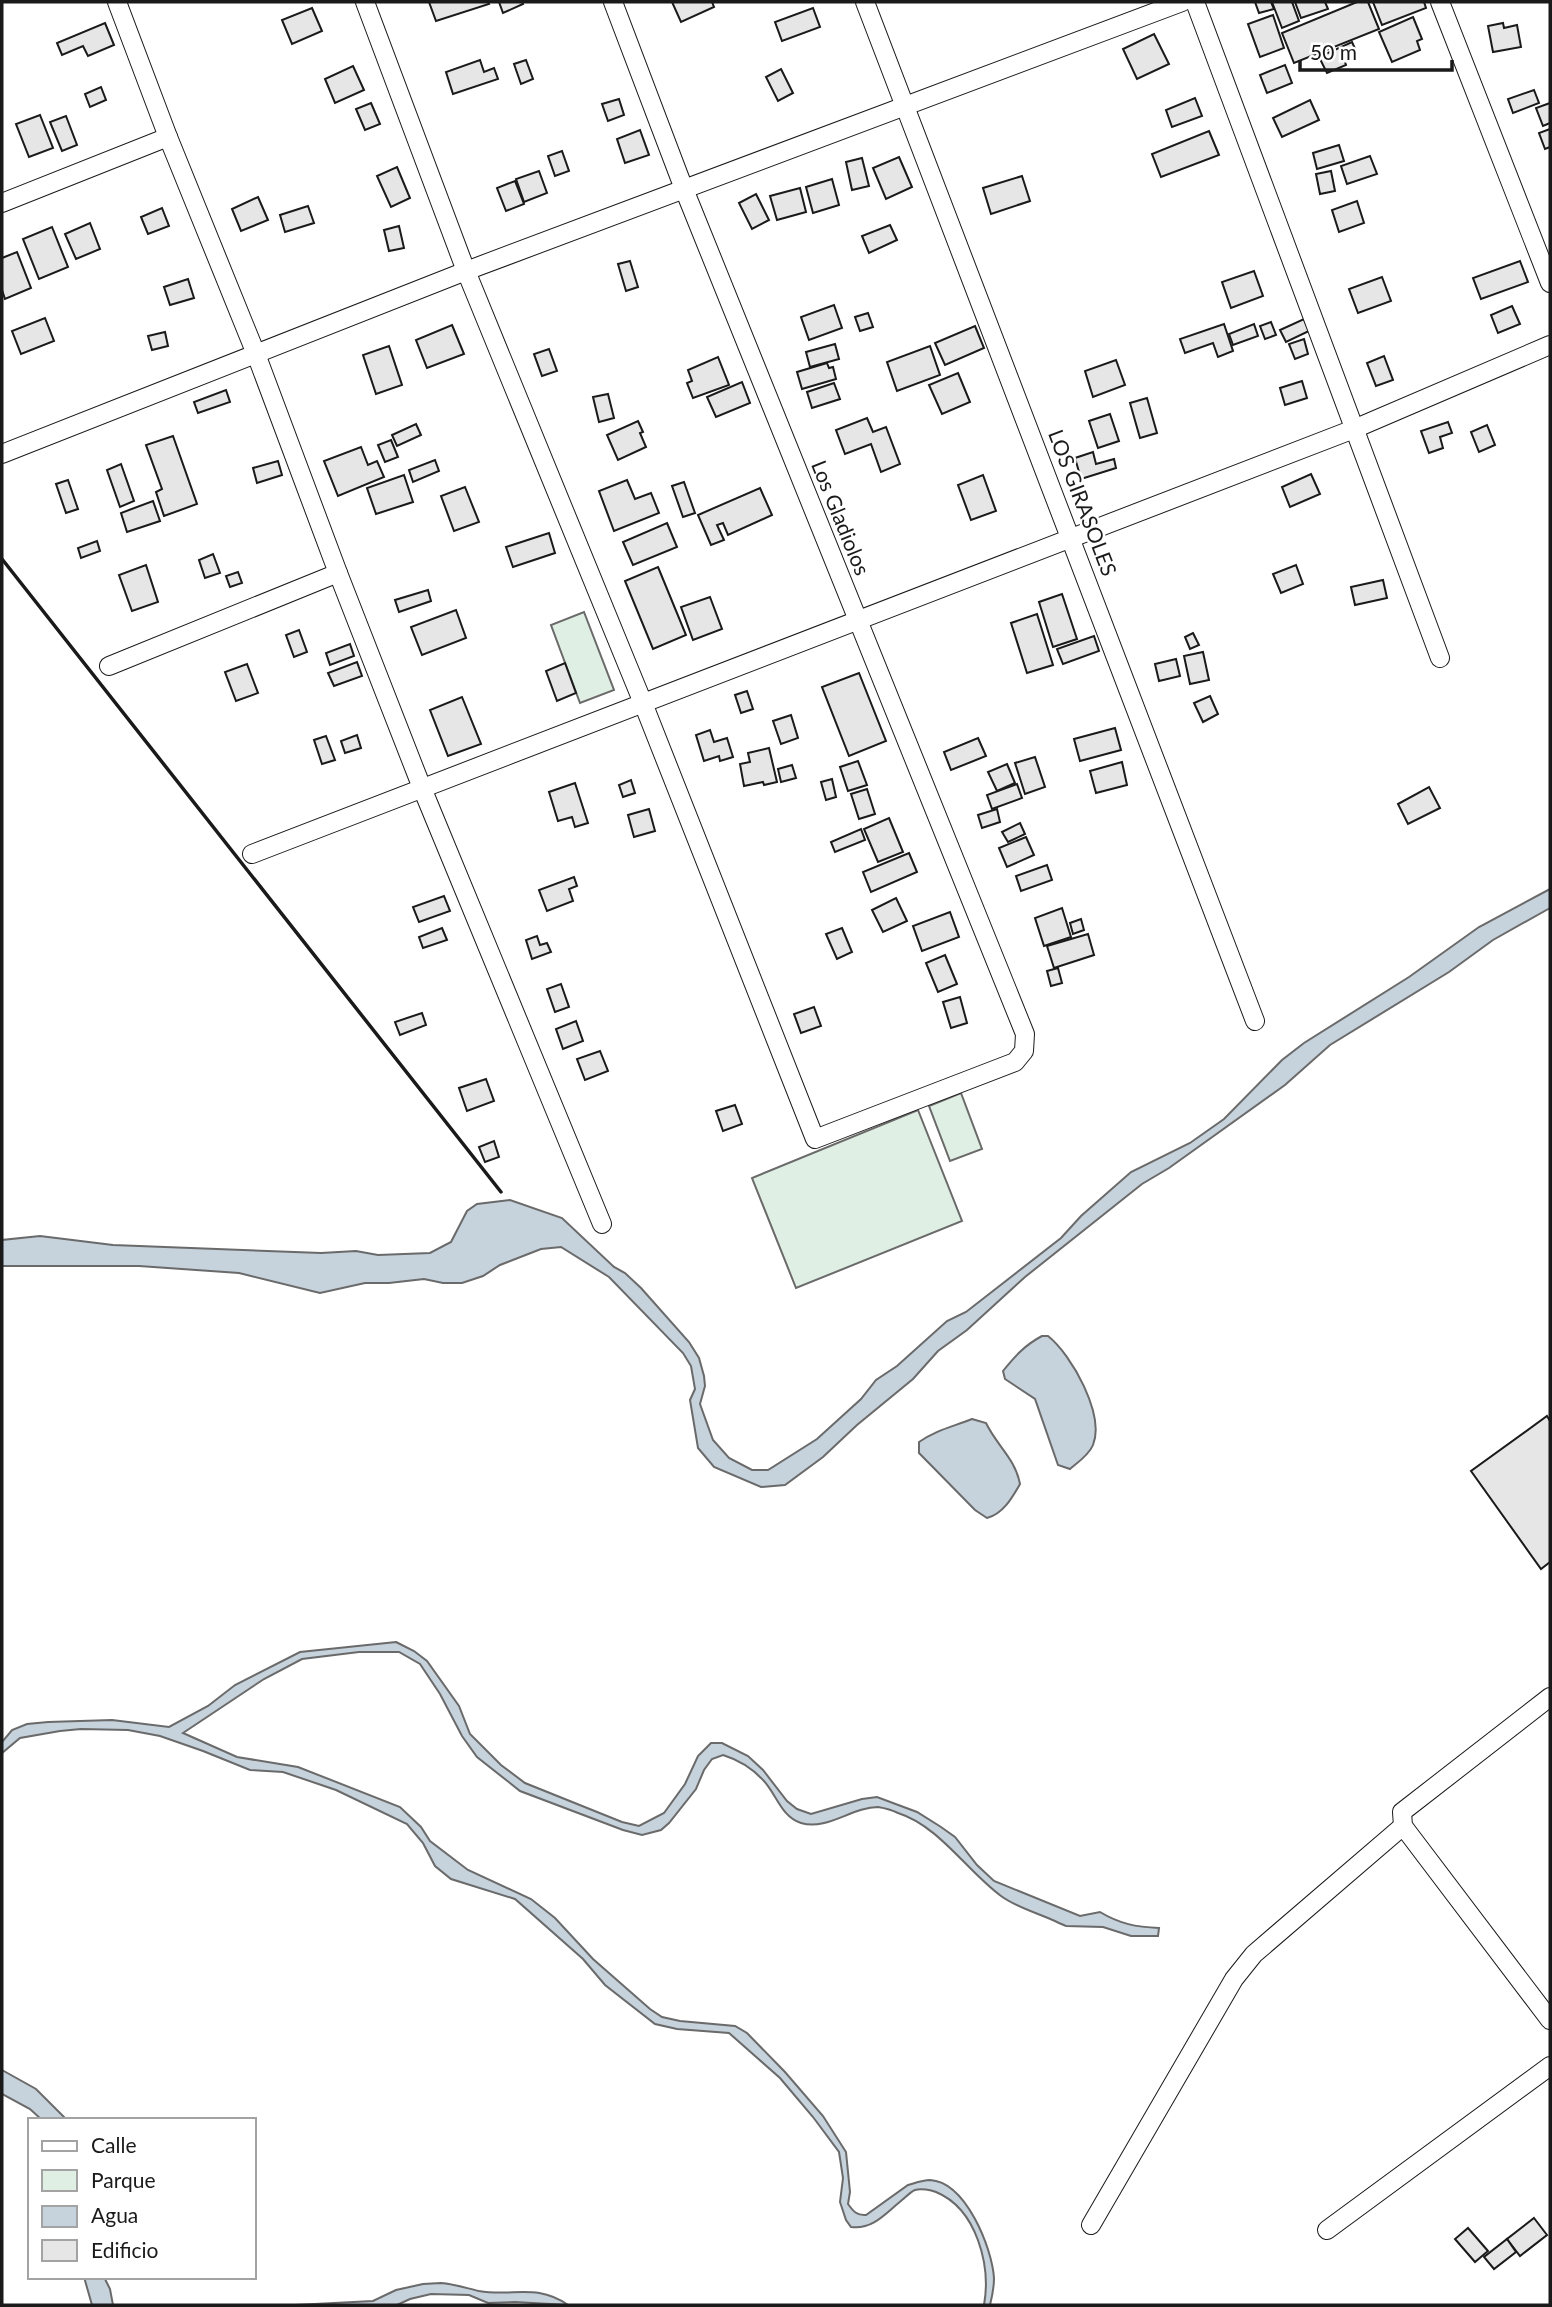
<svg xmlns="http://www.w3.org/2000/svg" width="1552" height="2307" font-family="Lato,sans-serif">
<rect width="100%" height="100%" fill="#fff"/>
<g fill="#e0efe3" stroke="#6a6a6a" stroke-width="2">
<path d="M584,612l30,78 -34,13 -29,-78z"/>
<path d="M961,1093l21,56 -32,12 -21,-55z"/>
<path d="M918,1110l44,111 -166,67 -44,-110z"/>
</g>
<g fill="#c6d2dc" stroke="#6a6a6a" stroke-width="2">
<path d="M1550,889v19l-57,32 -44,32 -119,73 -45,40 -116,83 -27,16 -117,93 -58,53 -29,21 -25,28 -56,46 -34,32 -38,28 -24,2 -47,-20 -16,-19 -8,-48 5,-11 -4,-23 -8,-13 -74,-76 -48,-30 -20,2 -41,16 -17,11 -21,7h-19l-19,-4 -35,4h-24l-45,10 -81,-20 -100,-7h-137v-26l38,-4 73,9 208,8 35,-2 22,4 52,-2 21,-11 16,-31 10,-7 33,-4 52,18 52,49 11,6 16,15 48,54 10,16 5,18 1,10 -5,18 13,36 16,18 23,12h16l49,-31 44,-40 15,-19 21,-14 50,-45 19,-9 95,-74 20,-22 50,-44 59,-29 34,-24 58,-59 22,-17 105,-66 70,-50z"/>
<path d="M1042,1336h6c24,19 57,79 45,109 -4,10 -16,18 -23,24l-12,-4 -23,-66 -30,-20 -2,-8c12,-15 22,-26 39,-35z"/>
<path d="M972,1419l14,4c11,23 29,35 34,61 -8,14 -17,30 -33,34l-12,-8 -56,-57v-11c17,-12 33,-15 53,-23z"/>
<path d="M396,1642l18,9 13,10 32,45 11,28 31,31 24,18 97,39 17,4 25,-13 21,-29 13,-28 13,-13h11l26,13 15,14 24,31 10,8 14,5 51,-15 15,-2 40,15 24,15 14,10 22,28 17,16 86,35 20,-4c20,12 36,15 59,16l-1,8h-27l-28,-9 -37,-1 -7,-3c-18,-9 -42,-15 -58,-27 -34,-25 -62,-70 -103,-83 -6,-3 -14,-5 -20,-6 -26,0 -51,24 -77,16 -20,-6 -25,-30 -38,-43 -11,-12 -24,-20 -40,-25l-11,4 -8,11 -8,19 -27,34 -8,7 -19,5 -19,-5 -103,-39 -43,-34 -15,-21 -22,-42 -20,-30 -21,-12h-40l-57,7 -38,20 -81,54 54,24 61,10 102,40 21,20 9,14 38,29 63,29 24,19 38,41 57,50 12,8 18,4 55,5 12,7 38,39 38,44 23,36 4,40 -2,12c5,7 9,12 18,11l42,-30c7,-2 15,-5 22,-5 36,2 62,68 64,98 0,9 -2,19 -4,27h-6c7,-39 -7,-96 -48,-113 -5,-2 -15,-4 -21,-2 -5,2 -10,8 -13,10 -16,13 -29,30 -51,27l-5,-7 -6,-18 3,-24 -4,-26 -26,-35 -33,-39 -51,-45 -52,-4 -22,-5 -50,-39 -22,-26 -68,-60 -64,-20 -16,-13 -12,-23 -16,-19 -71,-34 -53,-18 -33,-2 -47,-19 -43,-15 -32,-6 -47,-1 -21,2 -40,7 -18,15v-11l10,-12 15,-6 21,-2 64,-2 57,7 39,-21 27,-21 65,-33z"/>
<path d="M2,2070l34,19 31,31h-25l-12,-11 -28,-15z"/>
<path d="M84,2277h20l6,12 3,16h-21z"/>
<path d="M441,2283c13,1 25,5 38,8 34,6 57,-8 89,14l-53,-3 -27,1 -19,-8 -38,-1 -21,5 -13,6h-102l78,-4 23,-11 27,-6z"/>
</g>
<g fill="#e6e6e6" stroke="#1a1a1a" stroke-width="2">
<path d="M429,2h59l1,2 -53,17z"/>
<path d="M499,2h23l1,2 -20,9z"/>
<path d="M672,2h40l2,5 -33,15z"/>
<path d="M1255,2h16l3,7 -15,4z"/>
<path d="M1272,2h20l7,19 -17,7z"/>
<path d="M1295,2h30l3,7 -27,9z"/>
<path d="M1357,2h11l11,27 -85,34 -12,-30z"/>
<path d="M1373,2h51l2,6 -44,17z"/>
<path d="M312,8l10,23 -30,13 -10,-24z"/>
<path d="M813,8l7,19 -38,14 -7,-19z"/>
<path d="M1273,15l11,33 -24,9 -12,-33z"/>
<path d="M1413,17l9,22 -5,2 3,9 -28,12 -13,-30z"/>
<path d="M105,23l9,22 -26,11 -5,-10 -21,9 -5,-12z"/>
<path d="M1503,23l1,5 13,-3 4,22 -28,5 -5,-26z"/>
<path d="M1154,34l15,30 -32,15 -14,-30z"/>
<path d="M1352,42l4,9 -13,5 3,9 -19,8 -8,-16z"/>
<path d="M480,60l4,12 10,-4 4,11 -45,15 -7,-22z"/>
<path d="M526,60l7,19 -12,5 -7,-20z"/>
<path d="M1285,65l7,18 -25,10 -7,-18z"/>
<path d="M353,66l11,24 -29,13 -10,-24z"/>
<path d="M781,69l12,24 -15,8 -12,-24z"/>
<path d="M101,87l5,13 -16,7 -5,-13z"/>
<path d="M1534,90l5,13 -26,10 -5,-14z"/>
<path d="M1195,98l7,18 -30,11 -6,-17z"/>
<path d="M619,99l5,16 -16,6 -6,-17z"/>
<path d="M1310,100l9,20 -37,17 -9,-19z"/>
<path d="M371,103l9,21 -15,6 -9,-21z"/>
<path d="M1550,103v20l-7,3 -7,-18z"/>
<path d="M40,115l13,33 -24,9 -13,-33z"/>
<path d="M66,116l11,29 -15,6 -12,-29z"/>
<path d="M1550,129v18l-5,2 -6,-16z"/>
<path d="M640,130l9,25 -24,8 -8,-24z"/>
<path d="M1209,131l10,24 -58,22 -9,-23z"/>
<path d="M1339,145l5,16 -27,8 -4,-16z"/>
<path d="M562,151l7,20 -14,5 -7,-20z"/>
<path d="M1370,156l7,18 -30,10 -6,-18z"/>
<path d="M899,157l13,30 -26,12 -13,-31z"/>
<path d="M862,158l7,28 -17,4 -6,-28z"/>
<path d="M397,167l13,31 -19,9 -14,-31z"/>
<path d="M539,171l8,22 -23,9 -8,-23z"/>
<path d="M1331,171l4,20 -15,3 -4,-20z"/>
<path d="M1022,176l8,25 -39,13 -8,-26z"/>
<path d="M832,179l7,26 -26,8 -7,-26z"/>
<path d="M515,181l9,23 -18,7 -9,-23z"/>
<path d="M800,188l6,24 -29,8 -7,-24z"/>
<path d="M756,194l13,26 -17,9 -13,-26z"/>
<path d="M258,197l10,23 -27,11 -9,-22z"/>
<path d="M1357,201l7,22 -25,9 -7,-22z"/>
<path d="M308,206l6,17 -29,9 -5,-17z"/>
<path d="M162,208l7,18 -21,8 -7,-17z"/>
<path d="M90,223l10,26 -24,10 -11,-25z"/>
<path d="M890,225l7,15 -28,13 -7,-17z"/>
<path d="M399,226l5,22 -15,3 -5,-21z"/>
<path d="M52,227l16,40 -29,12 -16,-40z"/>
<path d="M17,252l14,36 -26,11 -3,-9v-32z"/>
<path d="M630,261l8,26 -12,4 -8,-27z"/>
<path d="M1520,261l8,21 -47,17 -8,-21z"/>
<path d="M1254,271l9,25 -32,12 -9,-26z"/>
<path d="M1382,277l9,24 -33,12 -9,-24z"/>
<path d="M188,279l6,19 -24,7 -6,-18z"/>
<path d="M834,305l8,23 -33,12 -8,-23z"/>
<path d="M1512,306l8,18 -22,9 -7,-18z"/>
<path d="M868,313l5,14 -13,4 -5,-14z"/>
<path d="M45,318l9,23 -33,13 -9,-23z"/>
<path d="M1304,319l5,12 -23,11 -6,-12z"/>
<path d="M1271,322l5,13 -11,4 -5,-13z"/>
<path d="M1224,324l9,27 -15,6 -5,-14 -28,10 -5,-14z"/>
<path d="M1254,324l4,12 -25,9 -4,-11z"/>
<path d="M452,325l12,29 -37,14 -11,-28z"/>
<path d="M975,326l9,22 -39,17 -10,-22z"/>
<path d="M165,332l3,14 -16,4 -4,-14z"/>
<path d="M1304,339l4,15 -13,5 -6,-15z"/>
<path d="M835,344l4,15 -29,8 -4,-15z"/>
<path d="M389,346l13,39 -26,9 -13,-39z"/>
<path d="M930,346l10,29 -43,16 -10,-29z"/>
<path d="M549,349l8,22 -15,5 -8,-22z"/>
<path d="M1384,356l9,24 -17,6 -9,-23z"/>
<path d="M718,357l11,28 -36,13 -6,-15 5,-2 -4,-11z"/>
<path d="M1116,360l9,25 -32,12 -8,-26z"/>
<path d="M827,363l2,5 4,-1 3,12 -34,10 -5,-17z"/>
<path d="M958,373l12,29 -28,12 -13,-29z"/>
<path d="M1302,381l5,17 -22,7 -5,-17z"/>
<path d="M742,382l8,21 -34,14 -9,-20z"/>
<path d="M834,383l6,16 -28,9 -5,-16z"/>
<path d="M226,390l4,12 -32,11 -4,-11z"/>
<path d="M608,394l6,24 -15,4 -6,-25z"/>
<path d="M1147,398l10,35 -17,5 -10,-35z"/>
<path d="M1110,414l9,27 -21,7 -9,-27z"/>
<path d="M867,418l6,14 13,-5 14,37 -19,8 -10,-28 -26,10 -9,-24z"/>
<path d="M638,421l5,11 -3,1 6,14 -28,13 -11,-25z"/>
<path d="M1448,422l4,11 -12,4 3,11 -14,5 -8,-22z"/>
<path d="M416,424l5,11 -24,11 -5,-11z"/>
<path d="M1487,425l8,20 -16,7 -8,-20z"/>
<path d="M173,436l24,68 -33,12 -8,-24 6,-3 -16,-44z"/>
<path d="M391,440l7,17 -13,5 -7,-17z"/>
<path d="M361,447l7,18 9,-4 7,16 -46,19 -14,-35z"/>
<path d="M1093,452l3,12 18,-5 2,9 -35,11 -6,-21z"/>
<path d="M435,460l4,11 -26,11 -4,-12z"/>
<path d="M278,461l4,14 -25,8 -4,-15z"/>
<path d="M121,464l13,37 -14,6 -13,-37z"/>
<path d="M1311,474l9,20 -30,13 -8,-20z"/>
<path d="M404,475l9,27 -37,12 -9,-26z"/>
<path d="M983,475l13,36 -25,9 -13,-35z"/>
<path d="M68,480l10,29 -12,4 -10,-29z"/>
<path d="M627,480l8,19 16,-6 8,20 -45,18 -15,-40z"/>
<path d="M684,482l11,31 -12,4 -11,-31z"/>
<path d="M465,487l14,35 -25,9 -13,-35z"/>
<path d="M760,488l12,27 -44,20 -5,-12 -6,2 7,15 -13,5 -13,-30z"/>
<path d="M153,501l7,20 -33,11 -6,-19z"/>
<path d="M667,523l10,24 -44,18 -10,-23z"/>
<path d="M549,533l6,20 -42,14 -7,-20z"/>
<path d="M97,541l3,10 -19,7 -3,-10z"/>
<path d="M213,554l7,19 -15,5 -6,-18z"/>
<path d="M146,565l12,37 -26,9 -13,-36z"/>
<path d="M1296,565l7,19 -22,9 -8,-19z"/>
<path d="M658,567l28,68 -33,14 -28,-68z"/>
<path d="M238,572l4,11 -12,4 -4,-11z"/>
<path d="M1383,580l4,18 -32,7 -4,-18z"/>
<path d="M428,590l3,11 -32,11 -4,-12z"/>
<path d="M1062,594l15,45 -24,8 -14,-45z"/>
<path d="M710,597l12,32 -29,11 -12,-33z"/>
<path d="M456,610l10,28 -44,17 -11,-28z"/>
<path d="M1037,614l16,51 -26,8 -16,-50z"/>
<path d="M299,630l8,22 -13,5 -8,-22z"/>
<path d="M1193,633l6,12 -9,4 -5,-12z"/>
<path d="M1094,636l5,15 -36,13 -6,-15z"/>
<path d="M350,644l4,12 -24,9 -4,-12z"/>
<path d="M1203,652l6,28 -19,4 -6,-28z"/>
<path d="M1176,659l4,17 -21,5 -4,-17z"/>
<path d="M357,662l5,14 -28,10 -6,-13z"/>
<path d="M565,663l11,30 -19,8 -11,-30z"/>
<path d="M247,664l11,29 -22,8 -11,-29z"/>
<path d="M859,673l27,68 -37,15 -27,-69z"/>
<path d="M747,691l6,18 -12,4 -6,-18z"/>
<path d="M1210,696l8,18 -15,8 -9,-19z"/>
<path d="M462,697l19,47 -33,12 -18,-46z"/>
<path d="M791,715l7,23 -17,6 -8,-23z"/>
<path d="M1115,728l6,22 -41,11 -6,-22z"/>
<path d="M710,730l4,12 13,-4 6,19 -13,4 -1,-5 -15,5 -8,-26z"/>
<path d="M357,735l4,13 -16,5 -4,-12z"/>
<path d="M326,736l9,24 -13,4 -8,-24z"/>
<path d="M978,738l8,18 -35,14 -7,-18z"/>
<path d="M769,748l8,34 -13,3 -1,-3 -19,4 -4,-22 10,-2 -2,-9z"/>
<path d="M1035,757l10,30 -20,7 -10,-31z"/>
<path d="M858,761l9,24 -19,6 -8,-24z"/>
<path d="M1122,762l5,23 -31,8 -6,-22z"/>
<path d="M1007,764l8,19 -18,8 -9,-19z"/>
<path d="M792,765l4,13 -15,4 -3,-13z"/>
<path d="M832,779l4,18 -10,3 -5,-18z"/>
<path d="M631,780l4,13 -12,4 -4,-12z"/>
<path d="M575,783l13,40 -13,4 -3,-10 -14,4 -9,-29z"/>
<path d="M1017,784l5,14 -30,11 -5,-14z"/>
<path d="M1429,787l11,21 -32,16 -10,-20z"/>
<path d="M867,789l8,25 -16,5 -8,-25z"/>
<path d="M649,809l6,22 -21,6 -6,-22z"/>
<path d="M997,809l3,13 -18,6 -4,-13z"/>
<path d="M889,818l14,34 -25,10 -14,-33z"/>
<path d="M1020,823l5,11 -17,8 -6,-10z"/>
<path d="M861,829l4,11 -30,12 -4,-10z"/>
<path d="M1026,837l8,18 -27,12 -8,-19z"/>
<path d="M909,853l8,19 -46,20 -8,-20z"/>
<path d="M1047,865l5,15 -31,11 -5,-15z"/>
<path d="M574,877l3,9 -8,3 4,12 -26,10 -8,-21z"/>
<path d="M444,896l6,15 -31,11 -6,-15z"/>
<path d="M896,898l11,23 -24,11 -11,-22z"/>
<path d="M1062,908l9,29 -27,9 -9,-28z"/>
<path d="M950,912l9,25 -37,14 -9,-25z"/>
<path d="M1081,919l3,11 -11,4 -3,-11z"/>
<path d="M442,928l5,12 -24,8 -4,-11z"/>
<path d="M842,928l10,24 -15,7 -11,-25z"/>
<path d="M1088,934l6,21 -40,13 -7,-22z"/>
<path d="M537,936l3,9 7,-2 4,9 -19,7 -6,-19z"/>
<path d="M945,955l12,29 -19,8 -12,-29z"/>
<path d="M1058,968l4,15 -11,3 -4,-15z"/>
<path d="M561,984l8,23 -14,5 -8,-23z"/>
<path d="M960,997l7,26 -16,5 -8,-26z"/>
<path d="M814,1007l7,19 -20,7 -7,-19z"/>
<path d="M422,1013l4,12 -26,10 -5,-13z"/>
<path d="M576,1021l7,20 -20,8 -7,-20z"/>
<path d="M600,1051l8,20 -23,9 -8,-21z"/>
<path d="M486,1079l8,22 -27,10 -8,-23z"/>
<path d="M735,1105l7,19 -19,7 -7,-20z"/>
<path d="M494,1141l5,16 -14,5 -6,-15z"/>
<path d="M1547,1416l3,5v141l-9,7 -70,-98z"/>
<path d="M1534,2218l13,17 -27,21 -13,-17z"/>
<path d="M1468,2228l20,23 -13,11 -20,-23z"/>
<path d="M1507,2239l9,13 -22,17 -10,-12z"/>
</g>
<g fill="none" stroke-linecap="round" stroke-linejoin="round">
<g stroke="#1a1a1a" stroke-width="20">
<g id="minor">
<path d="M117,2l51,135 88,217 82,219 84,215 180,436"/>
<path d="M365,2l101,269 177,432 172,436 200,-77 9,-11 1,-17 -341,-845 -71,-187"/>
<path d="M865,2l390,1019"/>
<path d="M1195,2l245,656"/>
<path d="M1440,2l110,281"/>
<path d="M2,203l166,-66"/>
<path d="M2,454l464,-183 716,-269"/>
<path d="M109,666l229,-93"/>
<path d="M252,854l1102,-425 196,-84"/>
<path d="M1550,1697l-148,115 1,14 147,194"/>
<path d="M1091,2225l143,-246 20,-25 149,-128"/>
<path d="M1327,2230l223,-164"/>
</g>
</g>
<use href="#minor" stroke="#fff" stroke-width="18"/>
<path stroke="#1a1a1a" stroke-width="3.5" d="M2,559l499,633"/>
</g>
<g text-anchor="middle" stroke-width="5" stroke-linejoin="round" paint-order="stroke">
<g font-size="21" fill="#1a1a1a" stroke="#fff">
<text transform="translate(1082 503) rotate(69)" y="7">LOS GIRASOLES</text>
<text transform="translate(840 518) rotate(68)" y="7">Los Gladiolos</text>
</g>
</g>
<rect width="1552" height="2307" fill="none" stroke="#1a1a1a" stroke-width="7"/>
<rect x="28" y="2118" width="228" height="161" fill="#ffffff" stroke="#a3a3a3" stroke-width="2"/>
<rect x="42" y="2141" width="35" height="10" fill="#ffffff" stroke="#a3a3a3" stroke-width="2"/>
<text x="91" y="2153" font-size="21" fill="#1a1a1a">Calle</text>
<rect x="42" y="2170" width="35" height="21" fill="#e0efe3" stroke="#a3a3a3" stroke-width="2"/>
<text x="91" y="2188" font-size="21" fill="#1a1a1a">Parque</text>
<rect x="42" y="2206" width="35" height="21" fill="#c6d2dc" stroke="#a3a3a3" stroke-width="2"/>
<text x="91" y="2223" font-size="21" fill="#1a1a1a">Agua</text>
<rect x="42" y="2240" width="35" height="21" fill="#e6e6e6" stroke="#a3a3a3" stroke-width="2"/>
<text x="91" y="2258" font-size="21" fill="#1a1a1a">Edificio</text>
<path d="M1300 60v10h152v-10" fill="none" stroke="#1a1a1a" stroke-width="3.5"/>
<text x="1310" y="60" font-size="21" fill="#1a1a1a" stroke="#ffffff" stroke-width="5" paint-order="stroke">50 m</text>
</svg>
